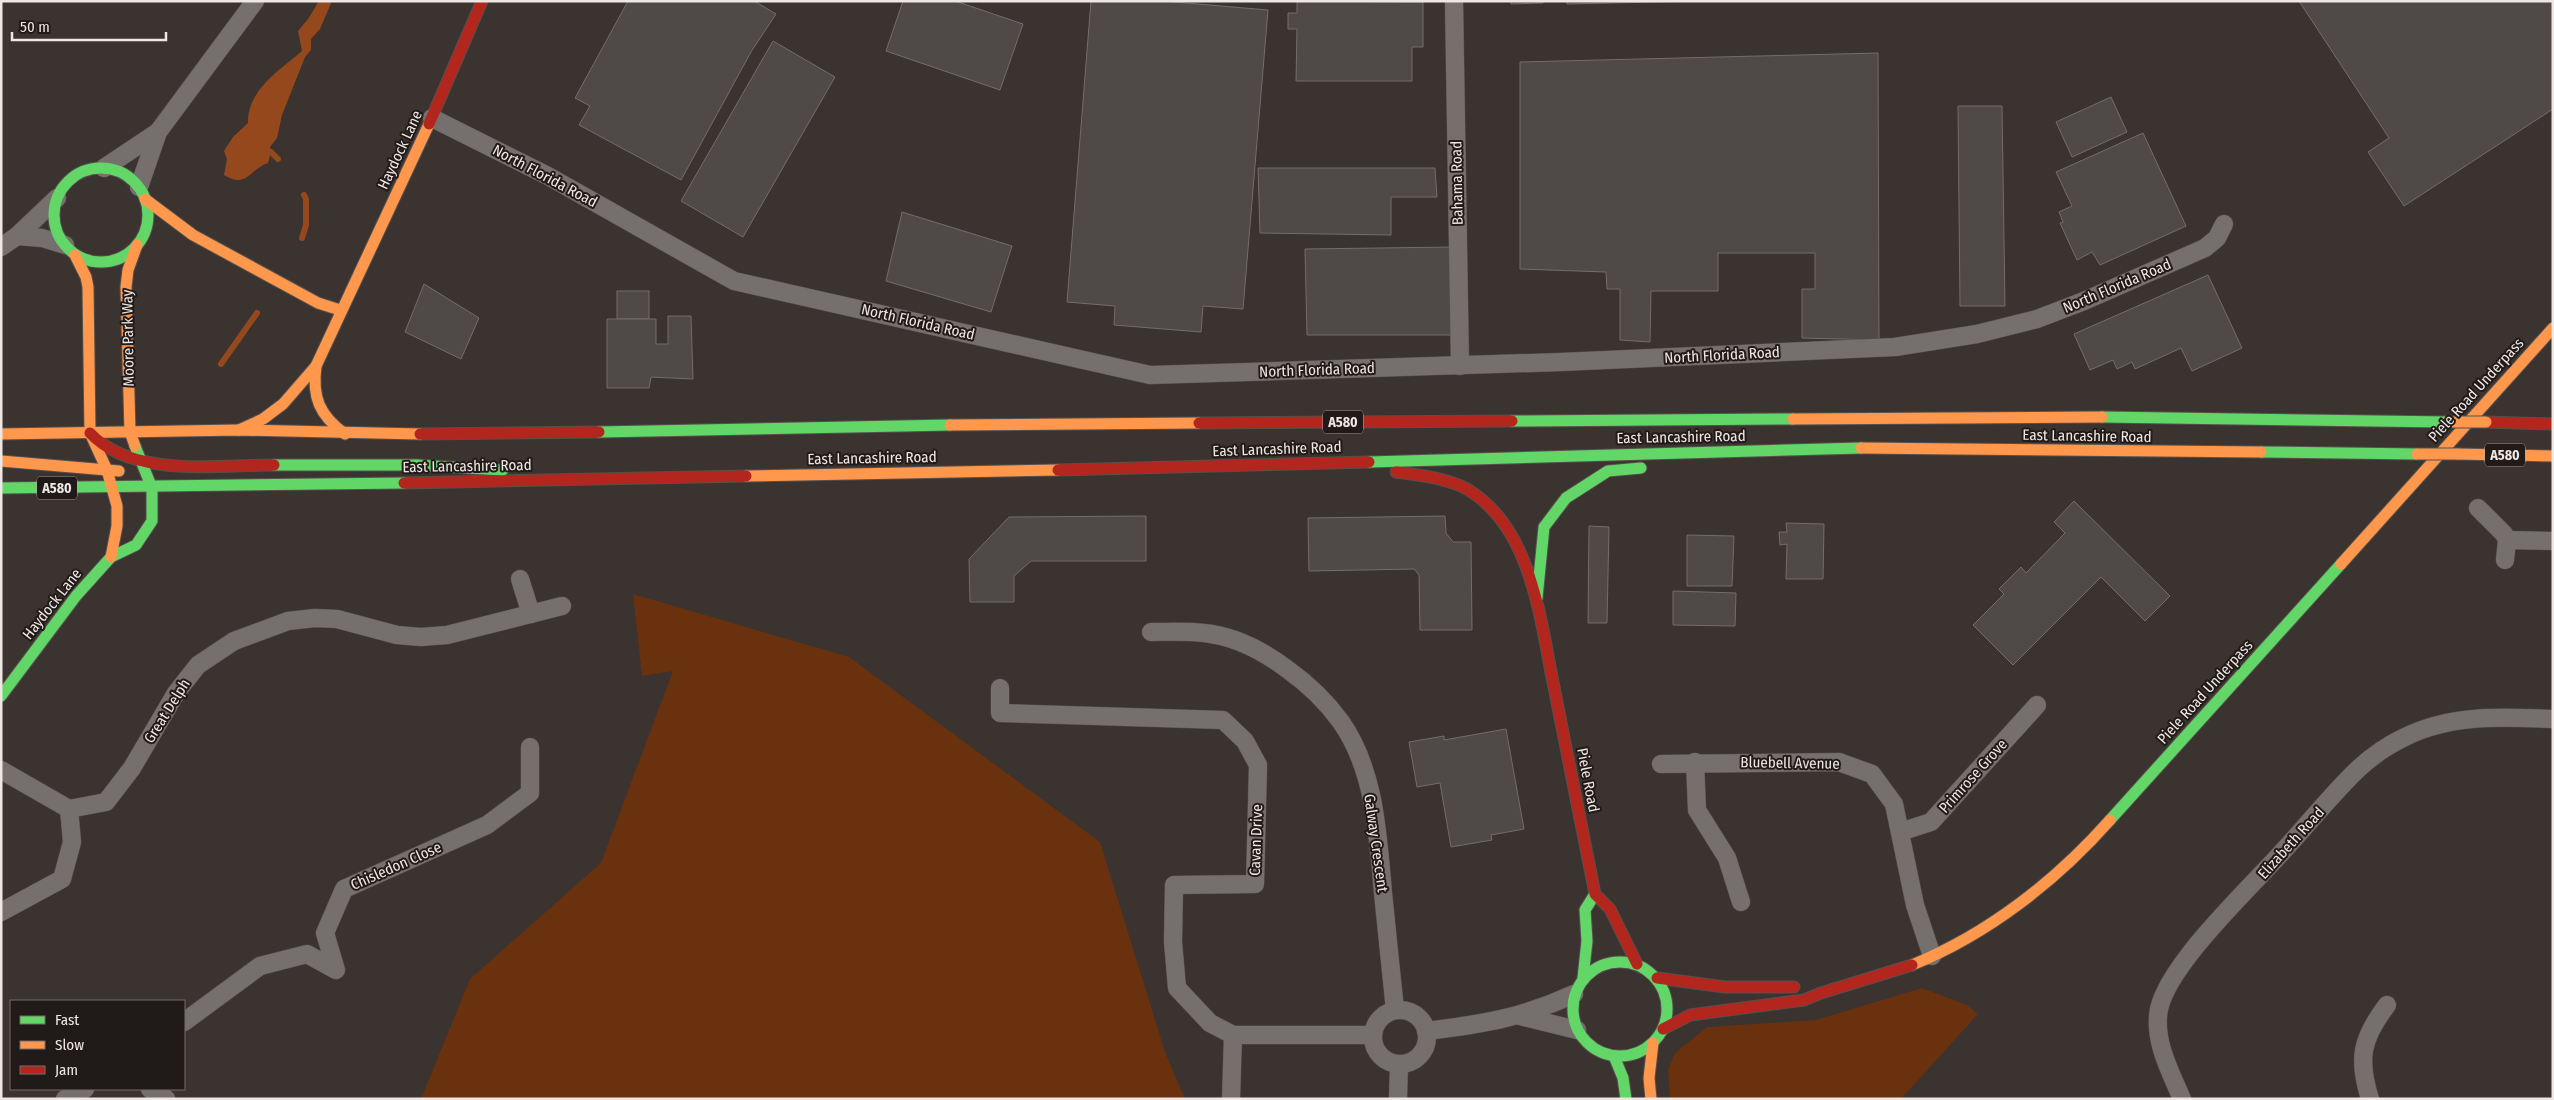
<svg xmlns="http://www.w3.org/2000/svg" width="2554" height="1100" font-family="'Fira Sans Condensed',sans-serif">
<rect width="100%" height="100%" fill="#3a3330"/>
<g fill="#6a310e">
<path d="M633,594l216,63 251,185 65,210 20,47h-764l49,-120 131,-116 72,-192 -31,5z"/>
<path d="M1922,988l45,17 11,9 -77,85h-231l-2,-29 7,-17 32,-26 109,-7z"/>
</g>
<path fill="#95481c" d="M319,1h13l-12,28 -9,10v11l-6,7 -23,58 -5,23 -7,9 1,5 -3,11c-20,7 -20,26 -44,12l3,-16 -3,-8 9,-14 15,-14c-1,-33 32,-53 54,-72l-4,-20 10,-12z"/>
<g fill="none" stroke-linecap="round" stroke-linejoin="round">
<g stroke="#95481c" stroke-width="6">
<path d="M271,152l7,7"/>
<path d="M302,238l4,-13v-26l-2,-4"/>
<path d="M221,364l36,-51"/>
</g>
</g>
<g fill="#4f4a47" stroke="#736d6b">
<path d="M628,1h126l22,13 -25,38 -70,128 -102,-55 11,-19 -15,-8z"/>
<path d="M903,1h52l68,23 -23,66 -114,-39z"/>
<path d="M1091,1h72l105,9 -25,299 -40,-3 -2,26 -87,-7 1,-19 -48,-4z"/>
<path d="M1297,1l126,1v45h-11v34h-116l1,-52h-9v-16h9z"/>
<path d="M1511,1h32v2l-32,1z"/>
<path d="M1567,1h134l-134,3z"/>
<path d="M2299,1h254v108l-149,97 -36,-54 21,-14z"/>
<path d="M773,41l62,36 -92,160 -62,-36z"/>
<path d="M1878,53l1,287 -77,-2v-49h13v-36h-97v38h-67l-1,51 -30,-2v-51h-13l-1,-17 -86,-3v-207z"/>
<path d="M2111,97l16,35 -55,25 -16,-35z"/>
<path d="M1958,106h44l3,200h-45z"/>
<path d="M2143,133l43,93 -86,39 -8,-13 -15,8 -17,-37 3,-1 -4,-10 13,-6 -16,-34z"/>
<path d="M1258,168h177l2,29h-46v38l-131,-2z"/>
<path d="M902,212l110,34 -21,66 -105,-31z"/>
<path d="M1453,247v88h-146l-2,-86z"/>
<path d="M2208,275l34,73 -50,23 -11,-23 -46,21 -3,-7 -15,7 -4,-9 -23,10 -16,-36z"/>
<path d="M424,284l55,34 -18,41 -56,-27z"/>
<rect x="617" y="291" width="32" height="28"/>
<path d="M668,316h23l2,63 -42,-2 -2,11h-42v-69h49v25h12z"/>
<path d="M2074,501l96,95 -25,25 -44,-44 -88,88 -40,-40 31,-31 -5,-5 22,-22 5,6 39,-40 -11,-11z"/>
<path d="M1146,516v45h-115l-17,15v26h-44l-1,-43 40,-42z"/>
<path d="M1445,516l1,17 7,9h18l1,88h-52l-1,-55 -5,-6 -105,2 -1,-53z"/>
<path d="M1786,523l38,1 -1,55h-37l1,-35 -7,1 -1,-13h8z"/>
<path d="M1589,526l20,1 -2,96h-19z"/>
<path d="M1687,535l47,1 -2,50h-45z"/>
<path d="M1673,591l63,2 -1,33 -62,-1z"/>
<path d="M1506,729l18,100 -33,6 1,5 -41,7 -11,-64 -23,4 -8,-45 35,-6v4z"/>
</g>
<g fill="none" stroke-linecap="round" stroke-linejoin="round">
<g stroke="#56504e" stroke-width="19">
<g id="street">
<path d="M1454,1l6,365"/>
<path d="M432,118l116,58 186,105 416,94 411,-13 334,-15 82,-13 60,-15 47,-18 121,-53 12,-10 7,-14"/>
<path d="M104,168l54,-36"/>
<path d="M139,187l19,-55 97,-131"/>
<path d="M17,236l25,2 23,7"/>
<path d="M1,247l16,-11 40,-38"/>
<path d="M2478,508l26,26 3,6 -2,20"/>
<path d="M2507,540l46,1"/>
<path d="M520,579l11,35"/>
<path d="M1151,632c18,0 36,-1 53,1 31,3 59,18 83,36 21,15 39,32 54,53 34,48 37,114 42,171 4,39 8,78 12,117"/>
<path d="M1000,688v25l223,7 22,21 13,24 -3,119 -81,1 -1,57 4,46 33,35 23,12h140"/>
<path d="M1695,762l2,48 30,48 14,44"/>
<path d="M1661,764l178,-2 33,12 22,30 21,101 17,51"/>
<path d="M1,770l68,39 37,-7 26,-34 44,-75 22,-28 36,-24 54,-20 27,-3 22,1 60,16 24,2 26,-2 115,-29"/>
<path d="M1900,832l31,-10 106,-117"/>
<path d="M1,912l61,-33 10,-37 -3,-33"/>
<circle cx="1400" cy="1037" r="27"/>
<path d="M1520,1016l57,14"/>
<path d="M184,1022l76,-56 47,-12 29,16 -11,-37 19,-44 143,-64 43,-32v-46"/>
<path d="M1426,1031c57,-7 96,-13 148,-37"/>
<path d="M150,1089l16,10"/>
<path d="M65,1099l20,-10"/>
<path d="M1231,1099l2,-64"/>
<path d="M1398,1099l1,-35"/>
<path d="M2182,1099c-12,-28 -29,-59 -23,-90 10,-46 92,-122 125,-159 25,-27 48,-56 74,-81 13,-12 30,-24 47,-32 46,-23 97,-20 148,-18"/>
<path d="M2370,1099c-13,-41 -8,-61 17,-94"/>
</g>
</g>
<g stroke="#56504e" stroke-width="13">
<g id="fast">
<circle cx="101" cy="215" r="47"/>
<path d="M2102,417l345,5"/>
<path d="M1512,421l281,-2"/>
<path d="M599,432l351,-7"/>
<path d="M2261,452l156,2"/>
<path d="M1369,462l492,-14"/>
<path d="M274,465h142l87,5"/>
<path d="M1,488l403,-5"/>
<path d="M1537,598l7,-71 22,-29 42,-27 33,-3"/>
<path d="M1,696l75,-100 35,-39 25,-12 16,-24v-33l-17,-42"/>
<path d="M2110,820l231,-256"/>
<circle cx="1620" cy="1009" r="47"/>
<path d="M1583,978l4,-37 -2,-31 10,-16"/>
<path d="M1614,1056l9,22 3,21"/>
</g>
</g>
<g stroke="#56504e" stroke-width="13">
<g id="slow">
<path d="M145,199l48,36 125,68 22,7"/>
<path d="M75,255l11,22 2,10 2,146 17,37 10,36v20l-6,31"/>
<path d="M316,366c-4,31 3,49 29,68"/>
<path d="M1793,419l309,-2"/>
<path d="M950,425l249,-2"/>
<path d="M239,430l24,-11 20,-15 33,-38 113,-242"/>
<path d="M1,434l238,-4 181,4"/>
<path d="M135,446l-5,-14 -4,-145 2,-17 9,-25"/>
<path d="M1861,448l400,4"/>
<path d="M2457,454l96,2"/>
<path d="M1,461l118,10"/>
<path d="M746,476l312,-6"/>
<path d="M2341,564l212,-236"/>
<path d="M1912,965c76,-31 144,-84 198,-145"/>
<path d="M1651,1099l-2,-21 4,-35"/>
</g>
</g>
<g stroke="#56504e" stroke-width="13">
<g id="jam">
<path d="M429,124l53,-123"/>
<path d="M2486,422l67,2"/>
<path d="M1199,423l313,-2"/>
<path d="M90,433c42,45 127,32 184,32"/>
<path d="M420,434l179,-2"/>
<path d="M1058,470l311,-8"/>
<path d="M1396,472c23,3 50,6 71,17 61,36 72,120 84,183"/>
<path d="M404,483l342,-7"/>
<path d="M1551,672l44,222 15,15 27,55"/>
<path d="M1657,978l68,9h69"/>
<path d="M1663,1029l27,-14 114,-15 17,-7 91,-28"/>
</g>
</g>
<use href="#street" stroke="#756f6d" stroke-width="18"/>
<use href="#fast" stroke="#63d668" stroke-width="11"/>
<use href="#slow" stroke="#ff974d" stroke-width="11"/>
<use href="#jam" stroke="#b3261e" stroke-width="11"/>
<g stroke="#56504e" stroke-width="13" stroke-linecap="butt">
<g id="slow-bridge">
<path d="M2447,422h39"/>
<path d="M2417,454h40"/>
</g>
</g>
<use href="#slow-bridge" stroke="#ff974d" stroke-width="11"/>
</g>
<g text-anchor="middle" stroke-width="4" stroke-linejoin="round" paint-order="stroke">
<g fill="#201b19" stroke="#b0aaa7" stroke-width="1">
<rect x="1323" y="410.5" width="40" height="23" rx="4"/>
<rect x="2485" y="443.5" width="40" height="23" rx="4"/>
<rect x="37" y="476.5" width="40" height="23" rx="4"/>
</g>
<g font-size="14" font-weight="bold" fill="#eee7e4">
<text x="1343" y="427">A580</text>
<text x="2505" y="460">A580</text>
<text x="57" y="493">A580</text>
</g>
<g font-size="15" fill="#eee7e4" stroke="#201b19">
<text transform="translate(400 150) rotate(-65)" y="5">Haydock Lane</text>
<text transform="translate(545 176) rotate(28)" y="5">North Florida Road</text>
<text transform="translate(1457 183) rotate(-91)" y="5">Bahama Road</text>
<text transform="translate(2117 286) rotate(-23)" y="5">North Florida Road</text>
<text transform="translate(918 322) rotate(13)" y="5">North Florida Road</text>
<text transform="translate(128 338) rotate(-91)" y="5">Moore Park Way</text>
<text transform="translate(1722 355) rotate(-3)" y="5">North Florida Road</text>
<text transform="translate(1317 370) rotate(-2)" y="5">North Florida Road</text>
<text transform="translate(2476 390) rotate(-48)" y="5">Piele Road Underpass</text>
<text transform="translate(2087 436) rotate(1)" y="5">East Lancashire Road</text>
<text transform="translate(1681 437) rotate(-1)" y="5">East Lancashire Road</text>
<text transform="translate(1277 449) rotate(-2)" y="5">East Lancashire Road</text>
<text transform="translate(872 458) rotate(-1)" y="5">East Lancashire Road</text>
<text transform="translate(467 466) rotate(-1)" y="5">East Lancashire Road</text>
<text transform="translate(52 604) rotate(-52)" y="5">Haydock Lane</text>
<text transform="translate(2205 692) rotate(-48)" y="5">Piele Road Underpass</text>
<text transform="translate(167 711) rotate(-58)" y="5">Great Delph</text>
<text transform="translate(1790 763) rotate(1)" y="5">Bluebell Avenue</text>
<text transform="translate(1973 776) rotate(-48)" y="5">Primrose Grove</text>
<text transform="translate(1588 780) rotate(79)" y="5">Piele Road</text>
<text transform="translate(1256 840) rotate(-88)" y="5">Cavan Drive</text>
<text transform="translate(1376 843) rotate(82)" y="5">Galway Crescent</text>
<text transform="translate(2291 843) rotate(-48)" y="5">Elizabeth Road</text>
<text transform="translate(396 866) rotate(-24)" y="5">Chisledon Close</text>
</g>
</g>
<rect width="2554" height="1100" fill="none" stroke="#eee7e4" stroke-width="5"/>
<rect x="10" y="1000" width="175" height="90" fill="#201b19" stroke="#726d6a"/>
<rect x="20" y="1016" width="25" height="8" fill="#63d668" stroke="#726d6a"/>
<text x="55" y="1025" font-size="15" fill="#eee7e4">Fast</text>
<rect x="20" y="1041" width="25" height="8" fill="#ff974d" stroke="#726d6a"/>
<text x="55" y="1050" font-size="15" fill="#eee7e4">Slow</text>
<rect x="20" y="1066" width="25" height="8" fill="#b3261e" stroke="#726d6a"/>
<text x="55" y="1075" font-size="15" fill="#eee7e4">Jam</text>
<path d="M12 32v8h154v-8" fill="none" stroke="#eee7e4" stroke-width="2.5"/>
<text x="20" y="32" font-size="15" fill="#eee7e4" stroke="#201b19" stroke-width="4" paint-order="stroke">50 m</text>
</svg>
